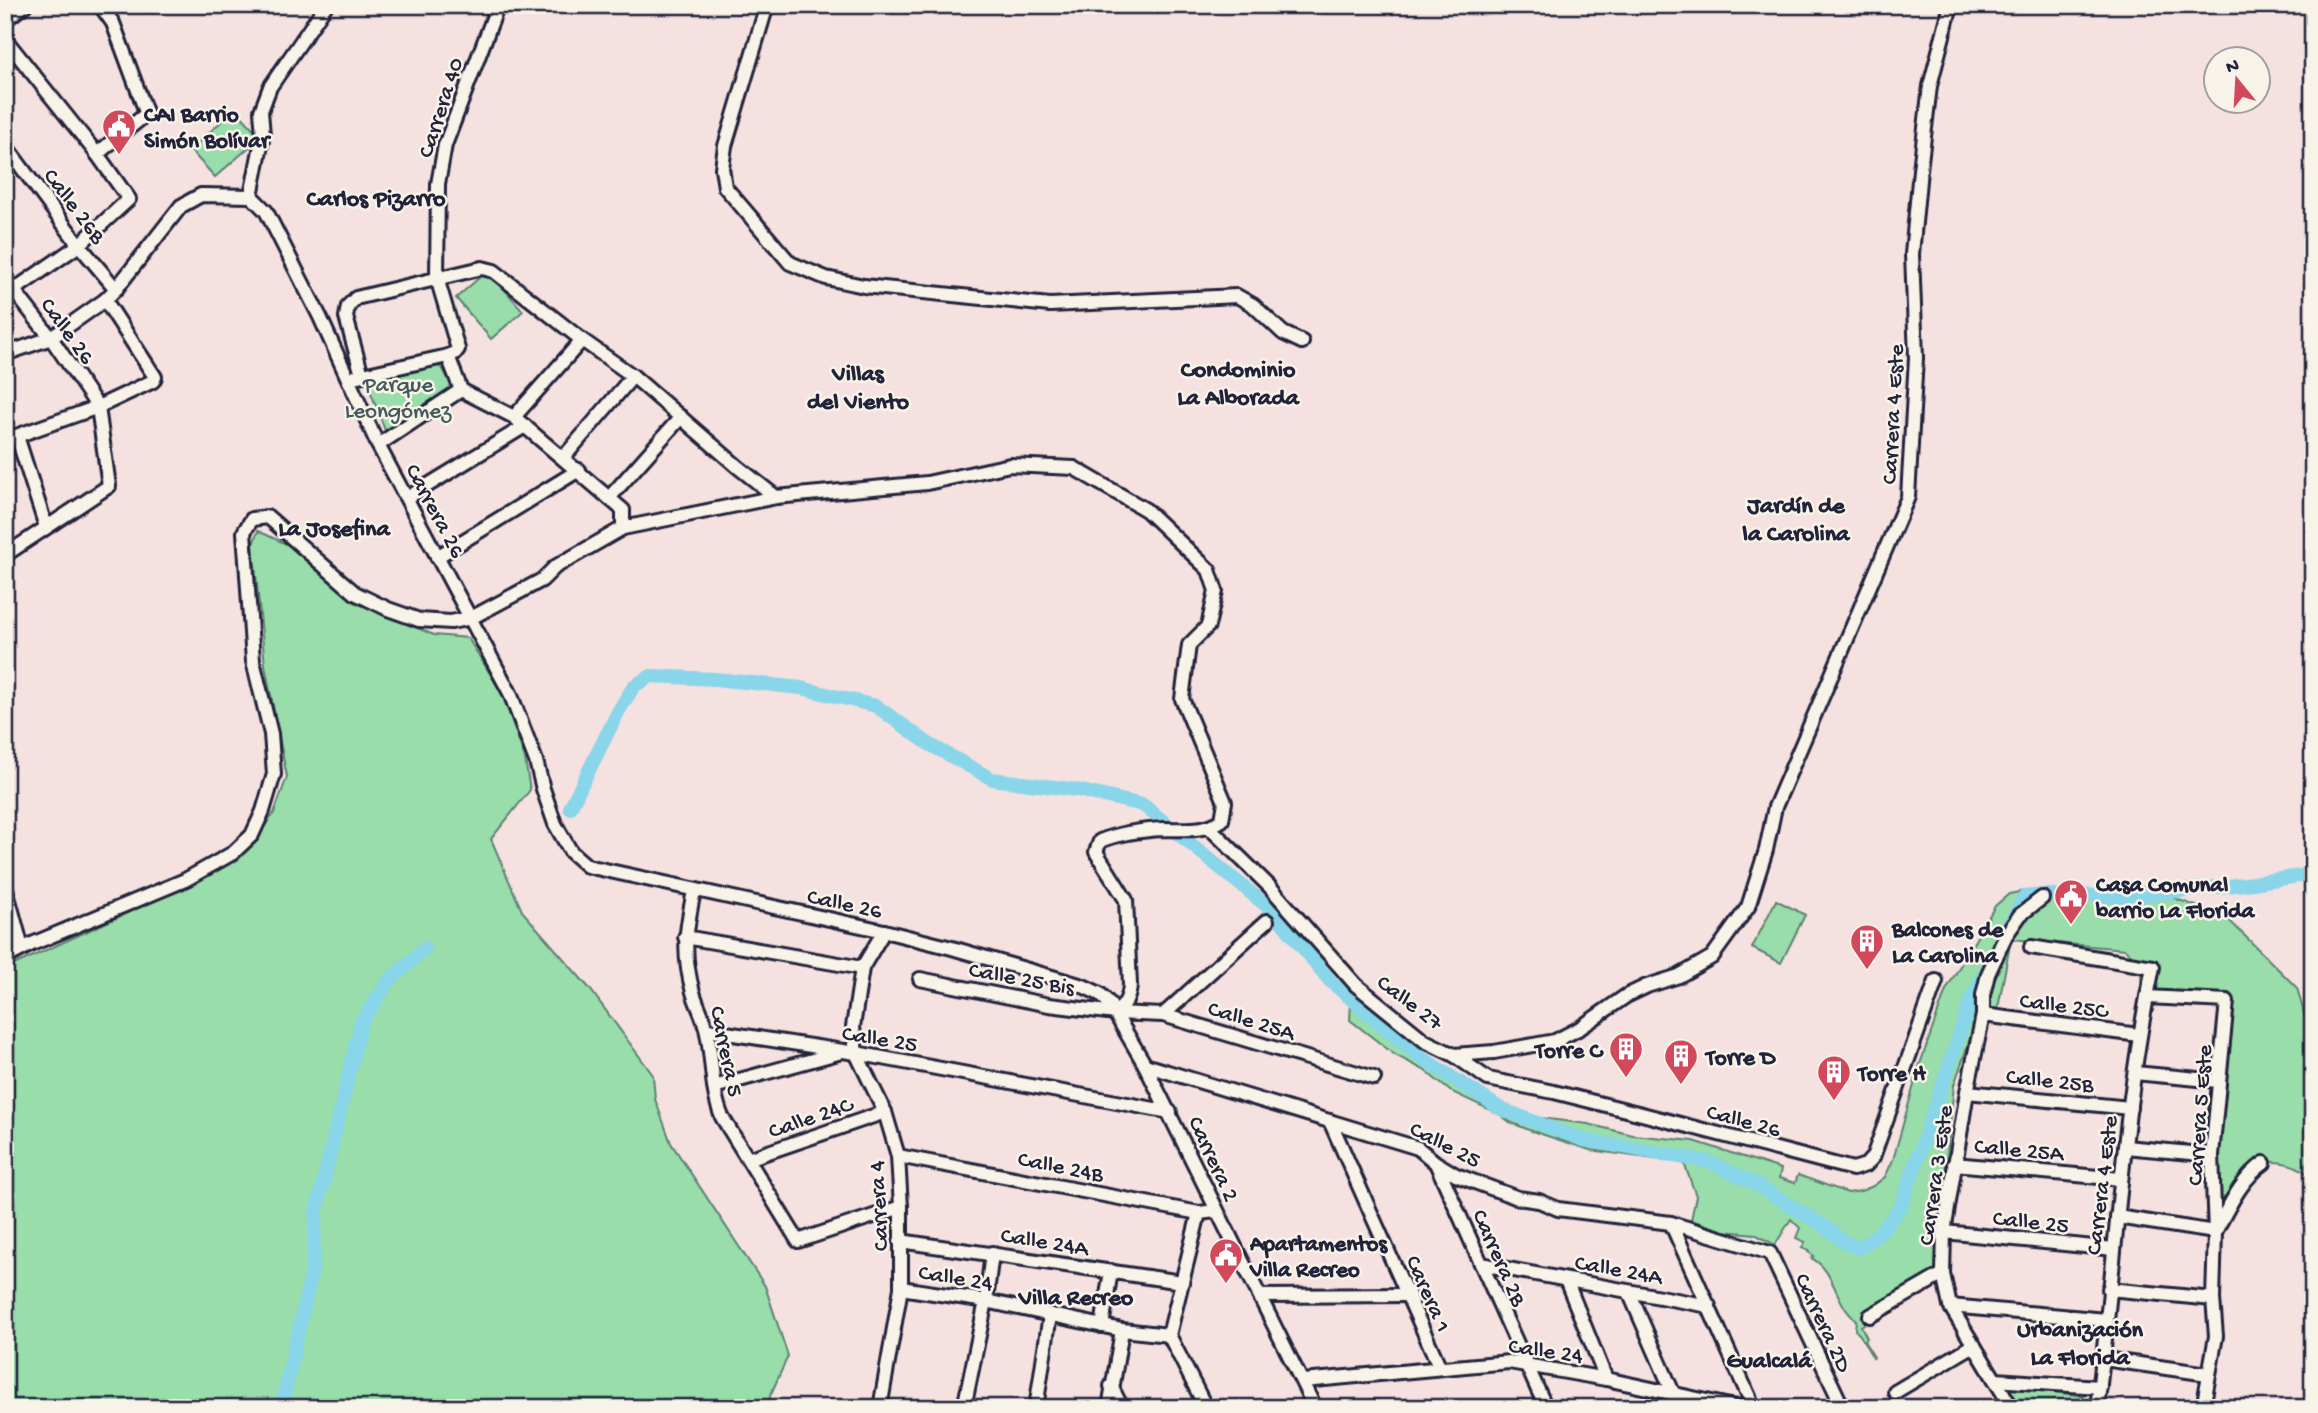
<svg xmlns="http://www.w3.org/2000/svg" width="2318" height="1413" font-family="'Gochi Hand',sans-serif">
<rect width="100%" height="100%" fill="#f5e1e0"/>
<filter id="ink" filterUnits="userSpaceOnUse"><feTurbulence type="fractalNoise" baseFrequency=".0143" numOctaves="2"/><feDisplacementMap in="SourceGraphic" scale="14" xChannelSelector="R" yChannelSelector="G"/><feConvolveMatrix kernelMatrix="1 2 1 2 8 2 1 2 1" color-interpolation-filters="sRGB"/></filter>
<g filter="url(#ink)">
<g fill="#98ddaa" stroke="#5d8072" stroke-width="2">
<path d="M235,109l26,28 -46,40 -25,-27z"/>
<path d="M488,270l35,41 -32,28 -35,-41z"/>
<path d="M432,362l11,7 12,23 -69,41 -19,-51 15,-7z"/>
<path d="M258,531l35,16 63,56 78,32 34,3 35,57 22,64 5,31 -39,49 31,72 68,78 63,86 2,24 16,44 94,143 23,70 -18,40 -1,12h-764v-439l207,-95 42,-33 20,-28 13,-36 -22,-112 -12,-121z"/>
<path d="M2144,887l82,30 71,71 16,58v134c-14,-18 -35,-19 -56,-18l-50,73 -2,-69 11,-13 9,-68 3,-62 -7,-17 -24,-6 -58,1c4,-22 5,-37 -14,-52l-114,-10 -13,69 -18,2 -26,75 -20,200 -73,41 6,12 -3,3 10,16 -1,1 -13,-23 -5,-5 1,-10c-21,-15 -21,-51 -45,-62l3,-2 -6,-4 1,-2 -7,-2 3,-6 -9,-4 4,-10 -9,-9 -16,26 -20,-11 -31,-3 -33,-11 5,-24 -12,-33 -94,-13 -61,-20 -19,-8 -11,-8 -49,-23 -26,-21 -29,-15 -45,-35 1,-18 120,88 62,27 55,7 45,11 61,6 87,28 -2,9 16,5 3,-8 50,18 13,-2 12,-5 12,-9 8,-17 26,-93 27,-77 49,-84 14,-12 15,-3 21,7 26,2 37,-4z"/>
<path d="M1776,900l29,15 -24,48 -29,-15z"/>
<path d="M2006,1386l78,10 -1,12h-64z"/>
</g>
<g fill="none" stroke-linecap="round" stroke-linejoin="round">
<g stroke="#89d5e9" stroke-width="14">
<path d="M570,808l49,-98 15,-24 17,-10 64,3 86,9 75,18 53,38 63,35 85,11 66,15 130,106 57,70 86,73 85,55 82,31 126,22 41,19 76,46 15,13 17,8c20,-10 31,-26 44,-44l69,-204 17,-33"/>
<path d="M2010,924l14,-27 20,-2 87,1 115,-12 67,-10"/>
<path d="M281,1408l31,-138 4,-57 45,-191 27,-40 37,-34"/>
</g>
<g stroke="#22223b" stroke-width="18">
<g id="minor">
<path d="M767,5l-42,141 -3,22 3,19 65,76 36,15 38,8 186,19 187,-9 16,9 30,28 19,9"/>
<path d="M5,20l20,-15"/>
<path d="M5,39l92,115 32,45 -50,46 -65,45"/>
<path d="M5,145l74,100 37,44"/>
<path d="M97,154l48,-39 1,-3 -33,-89 -13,-18"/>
<path d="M251,196l15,15 54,106 58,128 132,248 26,68 7,28 12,35 16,28 16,14 297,65 68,17 131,38 17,8 9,9 36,62 170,343"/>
<path d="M251,196l12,-61 -2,-24 9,-24 56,-82"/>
<path d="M5,279l46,59 47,69 11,79 -104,69"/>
<path d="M5,354l46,-16 54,-38 11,-11 65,-83 20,-11 50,1"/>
<path d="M448,356l13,34 53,27 109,93v18"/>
<path d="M362,375l-16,-58 2,-11 8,-8 126,-30 12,3 88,69 51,36 105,91 38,30"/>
<path d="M354,377l94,-21 7,-3 3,-4 -21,-71 1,-94 7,-39 53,-140"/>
<path d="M514,417l68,-77"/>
<path d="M17,436l29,91"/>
<path d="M5,440l93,-33 55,-26 2,-4 -50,-77"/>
<path d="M378,445l83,-55"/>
<path d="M564,457l69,-81"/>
<path d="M407,498l118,-72"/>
<path d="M609,498l72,-81"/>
<path d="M437,557l142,-87"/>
<path d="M1210,828l60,59 86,98 69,56 29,14 40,-3 61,-11 25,-13 46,-32 21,-10 32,-10 33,-19 36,-50 18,-57 9,-43 133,-310 8,-139 -4,-104 8,-84 10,-84 21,-81"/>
<path d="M5,885l17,63"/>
<path d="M694,891c-8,39 -12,61 -1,101 4,14 12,27 14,41 6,28 4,58 15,84l76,124 103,-34"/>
<path d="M685,937l177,31"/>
<path d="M2031,947l122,20c-31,145 -37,294 -56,441"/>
<path d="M5,958l27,-14 153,-64 48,-27 19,-18 11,-24 11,-37 -3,-40 -18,-73 -9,-129 8,-13 16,-2 87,76 33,16 31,11 32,2 20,-4 71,-38 13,-13 68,-39 153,-31 151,-14 83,-18 64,3 72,42 63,60 7,21 -8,35 -19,19 -7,54 43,103 -3,18c-18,12 -37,9 -58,9 -21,1 -45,4 -64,12l-4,11 30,48 4,85c-1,12 -4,19 -14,28"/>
<path d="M920,979l129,26 67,8 47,2 211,63"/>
<path d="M2147,997l80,4 -15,154 3,77 -2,67 3,37 -13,72"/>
<path d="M1163,1015l104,-94"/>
<path d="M1983,1015l156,20"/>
<path d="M707,1030l149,23 314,59"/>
<path d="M1454,1055l34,24 66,13 84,21 215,56 13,-4 7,-8 63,-176"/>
<path d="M1145,1065l273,83 18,15 20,12 62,23 21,3 19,8 113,14 99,30 73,155"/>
<path d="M2135,1073l84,8"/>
<path d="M714,1087l124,-34"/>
<path d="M1967,1092l163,16"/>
<path d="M1330,1121l110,247"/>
<path d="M2125,1147l87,8"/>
<path d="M898,1156l301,57 17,-2"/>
<path d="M748,1159l137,-47"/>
<path d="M1436,1163l110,245"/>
<path d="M1954,1164l167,15"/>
<path d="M1199,1213l-30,122 37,73"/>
<path d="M2117,1217l98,15"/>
<path d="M1671,1223l83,185"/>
<path d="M1944,1232l170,17"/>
<path d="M2215,1232c14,-25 25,-52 49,-69"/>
<path d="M900,1241l282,41"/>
<path d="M1481,1264l228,42"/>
<path d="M1566,1280l40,99"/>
<path d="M901,1288l85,13 136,29 47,5"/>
<path d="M2109,1289l104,10"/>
<path d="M1629,1292l45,103"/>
<path d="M1259,1296l150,-1"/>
<path d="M1950,1306l156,14"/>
<path d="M1870,1316l73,-42"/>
<path d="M1102,1326l9,-55"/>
<path d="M2104,1359l104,15"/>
<path d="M1995,1380l105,7"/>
<path d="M1303,1381l206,-19 97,17 133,29"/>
<path d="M1111,1386l11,22"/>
<path d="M1895,1392l79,-47"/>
<path d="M880,1408l21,-120v-81l-3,-51 -13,-44 -29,-59 -3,-26 9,-59 22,-37"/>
<path d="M964,1408l22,-107 6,-48"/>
<path d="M1036,1408l14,-93"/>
<path d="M1109,1408l13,-78"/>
<path d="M2012,1408l-62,-102 -7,-32 1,-42 23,-140 16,-77v-20l5,-21 18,-39 14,-20 22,-17"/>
</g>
</g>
<use href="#minor" stroke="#f7f3e8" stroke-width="12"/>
</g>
</g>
<defs>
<g id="civic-pin" transform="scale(1.75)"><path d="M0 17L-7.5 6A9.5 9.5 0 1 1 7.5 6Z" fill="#d1495b" stroke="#f7f3e8"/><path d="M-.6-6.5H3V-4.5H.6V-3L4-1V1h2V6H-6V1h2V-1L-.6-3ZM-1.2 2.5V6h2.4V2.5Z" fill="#fff"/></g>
<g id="building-pin" transform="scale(1.75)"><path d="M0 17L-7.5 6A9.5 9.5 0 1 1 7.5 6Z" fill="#d1495b" stroke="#f7f3e8"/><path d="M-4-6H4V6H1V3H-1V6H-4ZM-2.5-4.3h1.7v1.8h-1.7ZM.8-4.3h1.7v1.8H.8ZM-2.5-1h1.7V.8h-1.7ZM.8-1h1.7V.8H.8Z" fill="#fff"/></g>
</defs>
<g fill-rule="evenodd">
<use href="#civic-pin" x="119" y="126"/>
<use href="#civic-pin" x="2071" y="896"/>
<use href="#building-pin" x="1867" y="941"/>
<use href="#building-pin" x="1626" y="1049"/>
<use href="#building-pin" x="1681" y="1056"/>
<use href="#building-pin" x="1834" y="1072"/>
<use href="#civic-pin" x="1226" y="1255"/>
</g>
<g text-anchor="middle" stroke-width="5" stroke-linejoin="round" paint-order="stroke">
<g font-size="23" fill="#22223b" stroke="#f7f3e8">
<text transform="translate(439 107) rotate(-72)" y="8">Carrera 40</text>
<text transform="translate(76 205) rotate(53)" y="8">Calle 26B</text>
<text transform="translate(69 330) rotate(54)" y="8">Calle 26</text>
<text transform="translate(1891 414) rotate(-87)" y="8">Carrera 4 Este</text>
<text transform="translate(437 510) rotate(62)" y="8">Carrera 26</text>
<text transform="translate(845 902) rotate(12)" y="8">Calle 26</text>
<text transform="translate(1022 977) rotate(10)" y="8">Calle 25 Bis</text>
<text transform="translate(1411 1001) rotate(37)" y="8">Calle 27</text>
<text transform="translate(2064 1004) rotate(7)" y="8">Calle 25C</text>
<text transform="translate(1252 1019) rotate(17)" y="8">Calle 25A</text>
<text transform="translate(880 1037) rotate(9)" y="8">Calle 25</text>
<text transform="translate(728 1051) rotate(78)" y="8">Carrera 5</text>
<text transform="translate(2050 1079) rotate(6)" y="8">Calle 25B</text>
<text transform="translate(2198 1115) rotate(-86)" y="8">Carrera 5 Este</text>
<text transform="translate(810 1116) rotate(-19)" y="8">Calle 24C</text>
<text transform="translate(1744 1119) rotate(15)" y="8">Calle 26</text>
<text transform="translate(1446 1143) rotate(27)" y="8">Calle 25</text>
<text transform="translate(2019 1148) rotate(5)" y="8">Calle 25A</text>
<text transform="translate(1215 1158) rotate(65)" y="8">Carrera 2</text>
<text transform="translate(1061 1165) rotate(11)" y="8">Calle 24B</text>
<text transform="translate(1934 1175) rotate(-82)" y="8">Carrera 3 Este</text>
<text transform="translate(2100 1185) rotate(-83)" y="8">Carrera 4 Este</text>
<text transform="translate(877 1206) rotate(-93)" y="8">Carrera 4</text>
<text transform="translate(2031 1220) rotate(6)" y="8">Calle 25</text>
<text transform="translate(1045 1240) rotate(9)" y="8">Calle 24A</text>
<text transform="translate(1501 1257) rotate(66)" y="8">Carrera 2B</text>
<text transform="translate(1619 1268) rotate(10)" y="8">Calle 24A</text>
<text transform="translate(956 1276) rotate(9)" y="8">Calle 24</text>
<text transform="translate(1430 1293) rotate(66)" y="8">Carera 1</text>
<text transform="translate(1825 1322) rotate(65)" y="8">Carrera 2D</text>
<text transform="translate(1546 1349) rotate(8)" y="8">Calle 24</text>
</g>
<g font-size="23" font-weight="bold" fill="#22223b" stroke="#f7f3e8" text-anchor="start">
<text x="144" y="121">CAI Barrio<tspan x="144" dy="26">Simón Bolívar</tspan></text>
<text x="2096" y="891">Casa Comunal<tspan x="2096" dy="26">barrio La Florida</tspan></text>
<text x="1892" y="936">Balcones de<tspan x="1892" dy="26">La Carolina</tspan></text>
<text x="1602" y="1057" text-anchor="end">Torre C</text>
<text x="1706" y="1064">Torre D</text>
<text x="1858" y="1080">Torre H</text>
<text x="1250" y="1250">Apartamentos<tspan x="1250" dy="26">Villa Recreo</tspan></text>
</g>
<g font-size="23" fill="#455a5c" stroke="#f7f3e8">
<text x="398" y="391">Parque<tspan x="398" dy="26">Leongómez</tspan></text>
</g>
<g font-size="24" font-weight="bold" fill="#22223b" stroke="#f7f3e8">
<text x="376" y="205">Carlos Pizarro</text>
<text x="1238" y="376">Condominio<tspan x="1238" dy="28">La Alborada</tspan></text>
<text x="858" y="380">Villas<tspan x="858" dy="28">del Viento</tspan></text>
<text x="1796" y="512">Jardín de<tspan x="1796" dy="28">la Carolina</tspan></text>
<text x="334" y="535">La Josefina</text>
<text x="1076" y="1304">Villa Recreo</text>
<text x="2080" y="1336">Urbanización<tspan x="2080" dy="28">La Florida</tspan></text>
<text x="1769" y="1367">Gualcalá</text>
</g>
</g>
<rect width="2318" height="1413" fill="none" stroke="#f7f3e8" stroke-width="28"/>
<rect x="14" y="14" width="2290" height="1385" fill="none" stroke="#22223b" stroke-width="2.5" filter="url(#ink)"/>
<g transform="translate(2237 80) rotate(342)"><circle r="33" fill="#f7f3e8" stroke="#a29fa3" stroke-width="2"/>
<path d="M0-5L12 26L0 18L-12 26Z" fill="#d1495b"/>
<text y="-10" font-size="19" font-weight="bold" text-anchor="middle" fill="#22223b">N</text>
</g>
</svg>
